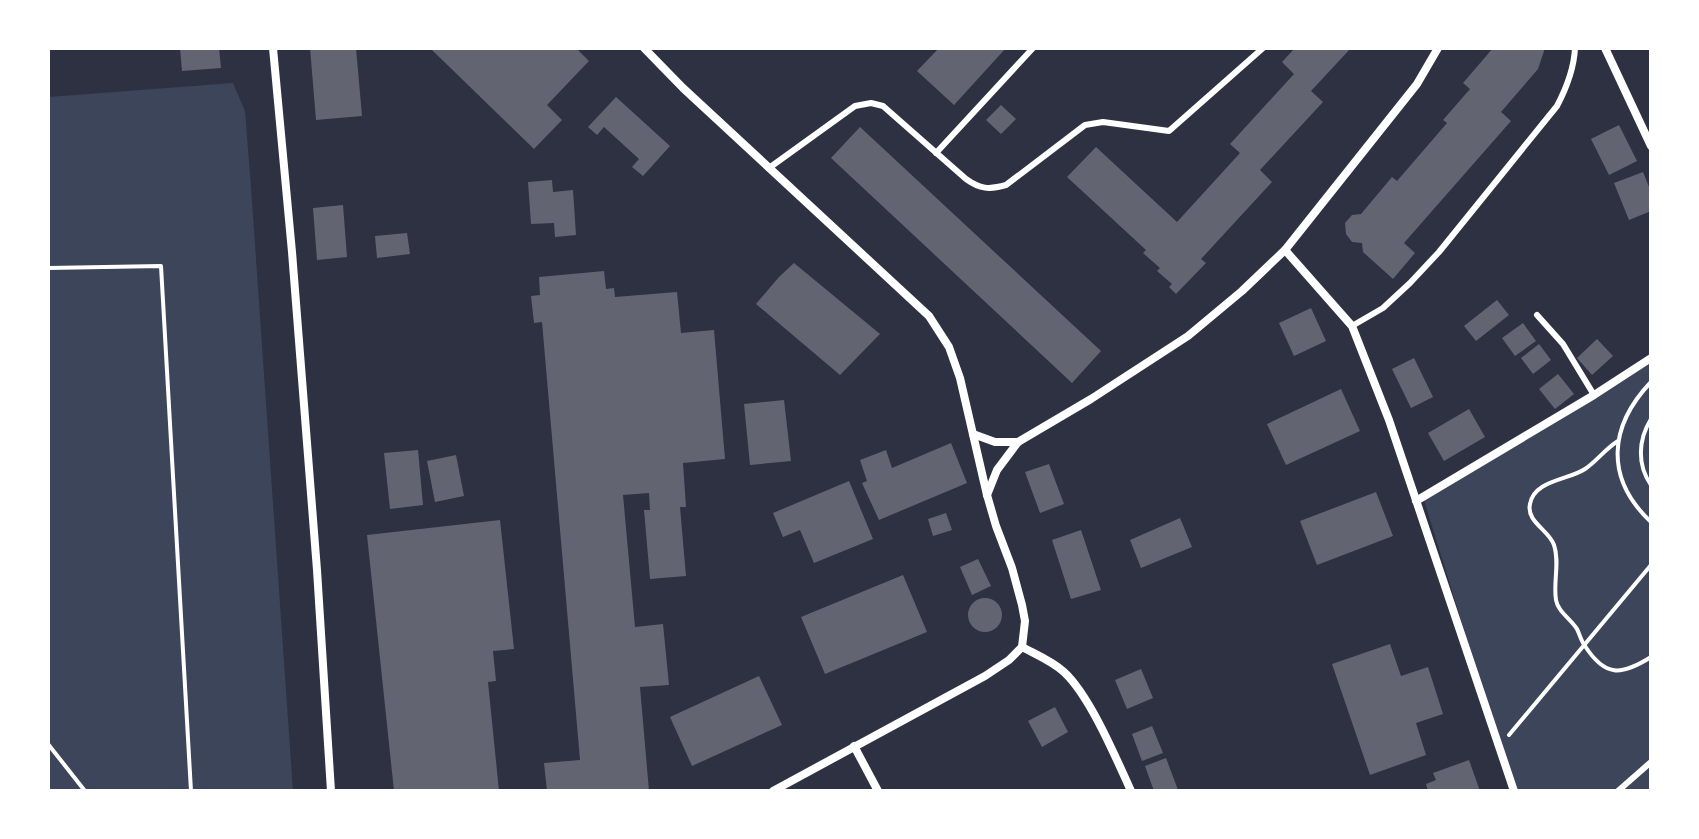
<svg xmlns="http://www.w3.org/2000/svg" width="1699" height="839" font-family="'PT Sans Narrow',sans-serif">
<rect width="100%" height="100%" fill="#2d3142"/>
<g fill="#3c4559">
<path d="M233,83l12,28 6,76 42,604h-245v-694z"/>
<path d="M1651,357v434h-137l-91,-294z"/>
</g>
<g fill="#626471">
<path d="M180,48h39l2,20 -39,3z"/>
<path d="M310,48h46l6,68 -46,4z"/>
<path d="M434,48h142l13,13 -42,44 15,15 -28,29 -102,-99z"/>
<path d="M939,48h67l-52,57 -37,-34z"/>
<path d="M1295,48h56l-40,43 12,11 -63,68 12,12 -71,77 5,4 -30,31 -7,-7 3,-3 -15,-13 3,-3 -17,-15 3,-3 -79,-73 29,-30 81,75 63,-69 -10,-9 64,-70 -12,-12z"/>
<path d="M1493,48h52l-7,21 -37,43 10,9 -107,122 11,10 -22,26 -30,-27 -1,-9 -10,-1 -6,-8 -1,-11 7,-8 9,-1 31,-37 5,4 50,-58 -4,-3 27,-31 -7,-6z"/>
<path d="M616,97l54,49 -27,30 -11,-9 7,-8 -35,-32 -7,8 -9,-8z"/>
<path d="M1001,105l15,14 -15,15 -15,-14z"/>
<path d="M1619,125l18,36 -28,14 -18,-36z"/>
<path d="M860,127l241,224 -29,32 -241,-225z"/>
<path d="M1643,172l8,20v19l-22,9 -15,-37z"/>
<path d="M552,180l1,12 20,-2 3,45 -21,2 -1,-14 -23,1 -3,-42z"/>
<path d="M343,205l4,52 -30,3 -4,-52z"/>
<path d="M407,233l3,21 -33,4 -2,-22z"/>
<path d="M794,263l86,71 -40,41 -84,-71 23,-27z"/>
<path d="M604,271l2,18 8,-1 1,9 62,-5 4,41 33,-3 11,129 -42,4 3,44h-6l6,69 -36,3 -6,-69h6l-1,-17 -26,2 12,132 28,-3 6,61 -29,2 9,104h-102l-3,-28 36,-3 -38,-438 -8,1 -3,-27 9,-1 -1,-18z"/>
<path d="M1497,300l12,15 -33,26 -12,-15z"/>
<path d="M1311,308l15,33 -32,15 -15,-33z"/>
<path d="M1523,323l13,18 -21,15 -13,-18z"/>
<path d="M1597,339l16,17 -21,19 -15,-17z"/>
<path d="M1539,344l12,16 -18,14 -12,-16z"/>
<path d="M1414,358l19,39 -22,11 -19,-39z"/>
<path d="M1558,374l16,20 -19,15 -16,-20z"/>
<path d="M1341,389l19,42 -74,34 -19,-41z"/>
<path d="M784,400l7,61 -41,4 -6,-61z"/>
<path d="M1469,409l16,28 -41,24 -16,-28z"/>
<path d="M951,443l16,40 -88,37 -17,-37 5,-2 -7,-21 26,-10 6,18z"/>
<path d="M418,450l5,55 -33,4 -6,-56z"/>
<path d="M456,455l8,41 -29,6 -8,-41z"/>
<path d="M1049,464l15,40 -24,9 -15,-41z"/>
<path d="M849,481l24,58 -59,24 -14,-33 -17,7 -10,-24z"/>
<path d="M1376,492l17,44 -76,29 -17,-44z"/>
<path d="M946,513l6,17 -19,6 -5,-17z"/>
<path d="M1180,518l12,29 -51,21 -11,-28z"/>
<path d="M500,520l14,129 -21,2 3,30 -8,1 11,109h-105l-27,-256z"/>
<path d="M1081,530l20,60 -30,9 -19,-59z"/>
<path d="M978,559l13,27 -19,9 -12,-28z"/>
<path d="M903,575l24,57 -102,42 -24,-57z"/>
<circle cx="985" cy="615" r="17"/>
<path d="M1390,644l11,32 27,-9 15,47 -27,9 10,32 -56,20 -38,-111z"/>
<path d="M1141,669l12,29 -26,11 -12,-29z"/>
<path d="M759,676l23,49 -90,41 -22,-49z"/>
<path d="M1055,707l13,25 -26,15 -14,-26z"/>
<path d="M1152,726l11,27 -21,8 -10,-27z"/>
<path d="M1166,758l12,32 -24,1 -9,-25z"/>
<path d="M1469,760l11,31h-52l-2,-7 10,-4 -3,-7z"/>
</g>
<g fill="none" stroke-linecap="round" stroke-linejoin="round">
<g stroke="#fff" stroke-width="4">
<path d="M48,268l113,-2 30,525"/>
<path d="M1651,382c-42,44 -47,96 0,140"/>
<path d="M1651,419c-13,21 -14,46 0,66"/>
<path d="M1618,441c-13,8 -21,20 -33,28 -16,11 -51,11 -55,35 -4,18 19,26 24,41 6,17 -1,37 2,55 2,12 15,19 21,29 3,6 4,12 8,17 20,31 36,30 66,11"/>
<path d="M1509,735l142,-170"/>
<path d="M48,744l37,47"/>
</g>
<g stroke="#fff" stroke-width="6">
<path d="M936,153l97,-105"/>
<path d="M769,168l86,-62 16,-3 12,3 83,73c14,10 23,11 40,6l79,-60 18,-3 66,9 94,-83"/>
<path d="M1537,315l26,29 31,51"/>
<path d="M1352,326l31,-18 27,-25 29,-31 118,-146c10,-19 17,-37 18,-58"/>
<path d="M1618,791l33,-29"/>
</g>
<g stroke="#fff" stroke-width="8">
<path d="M273,48l19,204 25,318 14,221"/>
<path d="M644,48l39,40 246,228 20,31 11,31 27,117 9,31 16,42 10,37 3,16 -3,26"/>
<path d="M1605,48l46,98"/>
<path d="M1285,250l67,76 37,94 125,371"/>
<path d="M973,434l22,8h23"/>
<path d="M987,495l10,-25 21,-28 73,-43 97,-63 54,-45 43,-41 132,-166 21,-36"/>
<path d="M1416,501l178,-106 57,-37"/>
<path d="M1022,647c15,8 30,14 42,25 26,24 52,86 67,119"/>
<path d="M854,746l24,45"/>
<path d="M773,791l212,-115 24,-16 13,-13"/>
</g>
</g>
<rect width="1699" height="839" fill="none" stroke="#ffffff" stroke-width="100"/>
</svg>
